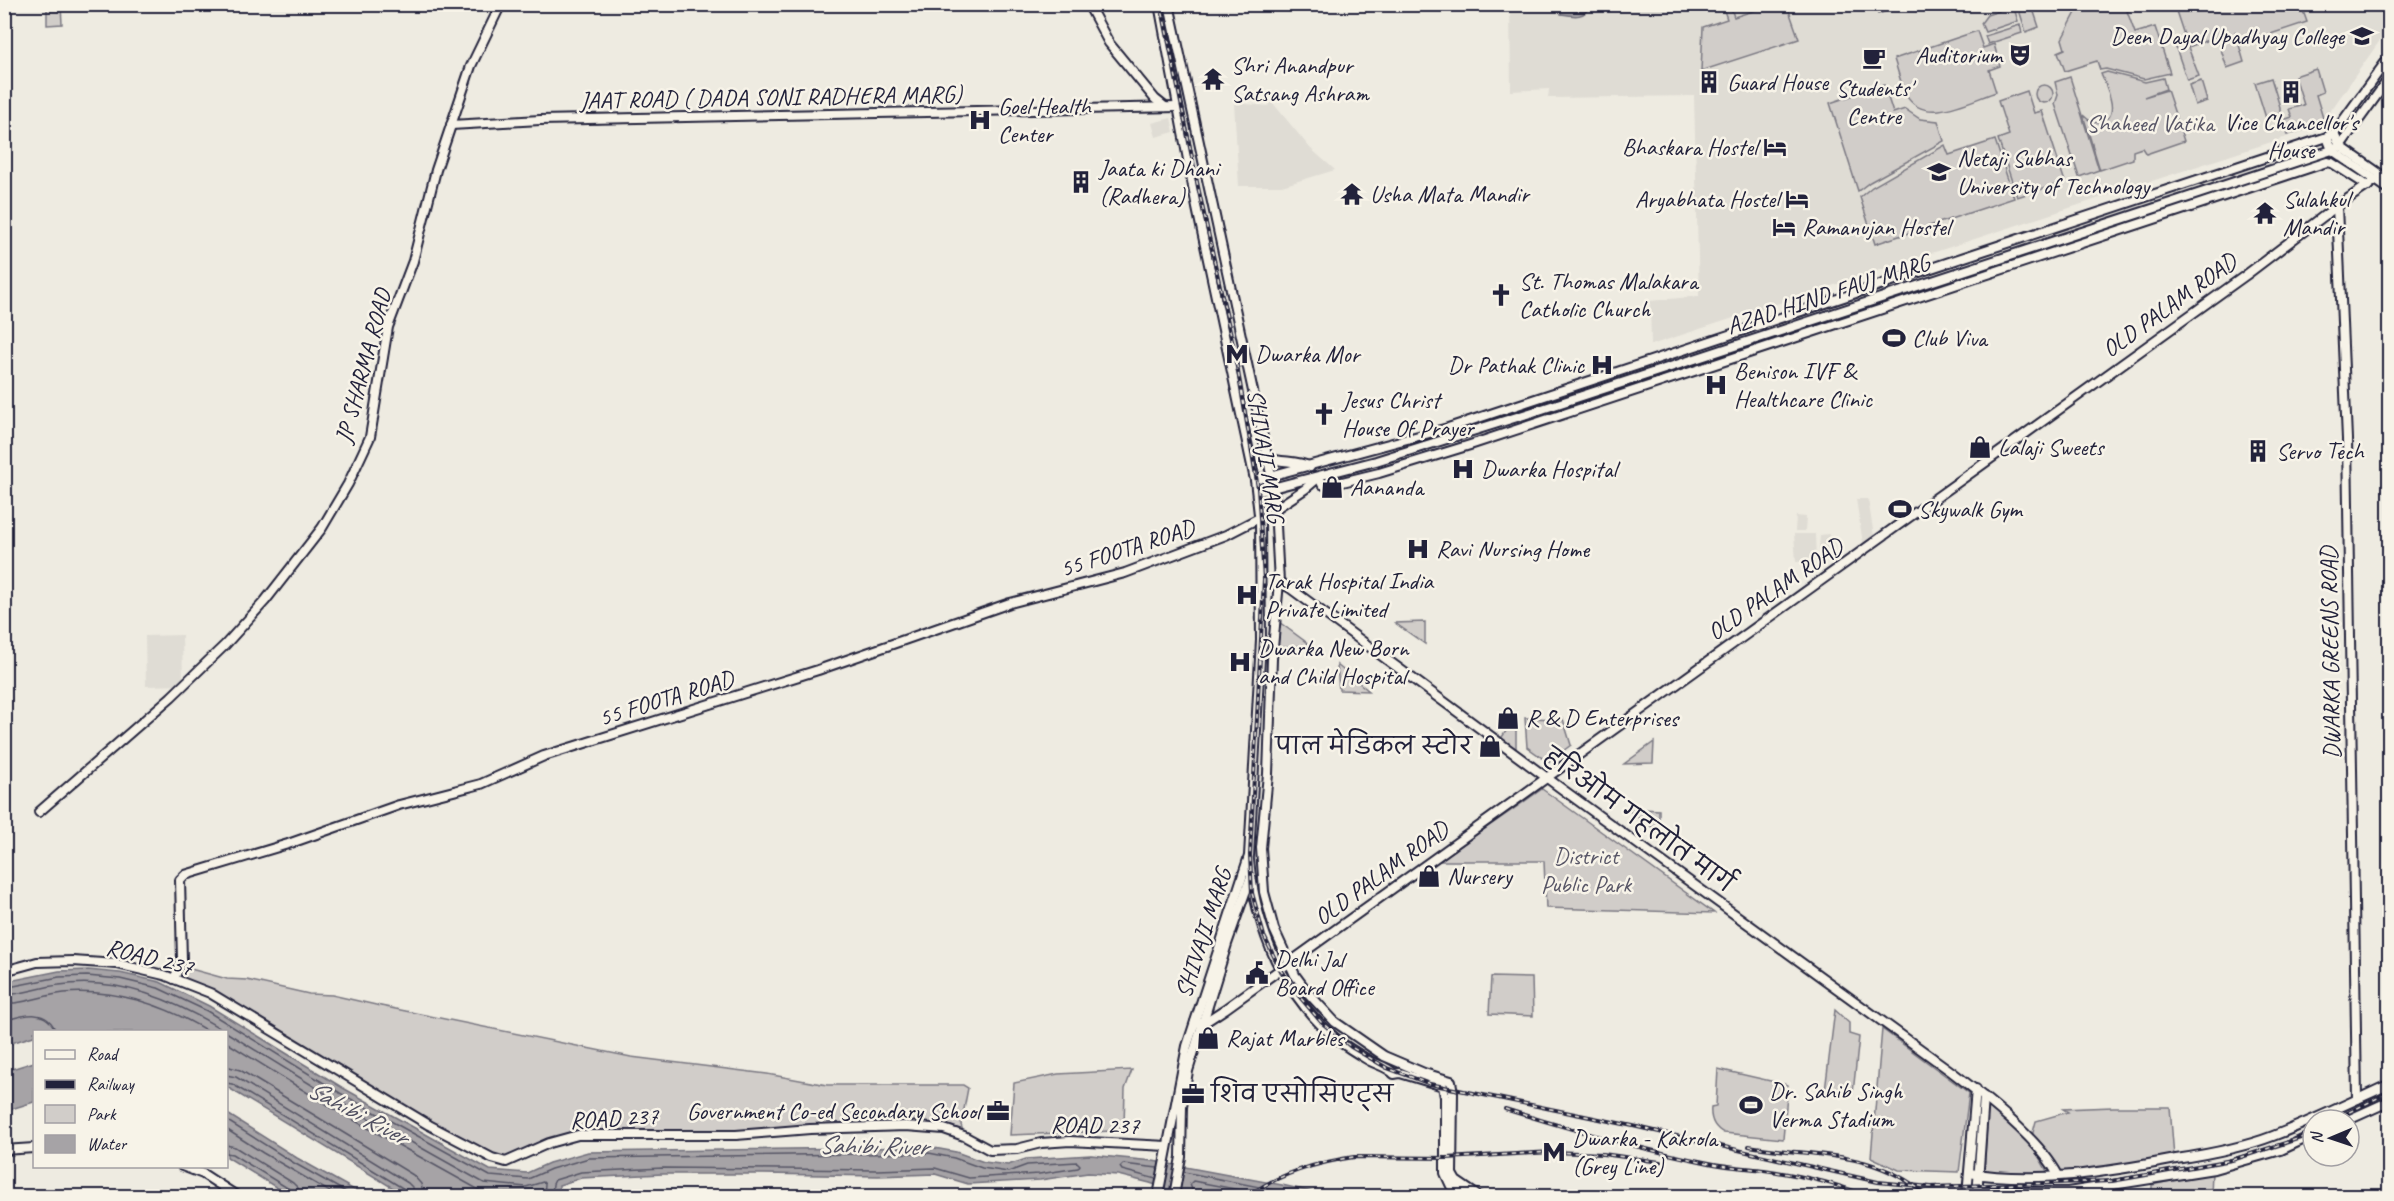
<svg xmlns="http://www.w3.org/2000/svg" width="2394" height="1201" font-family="Caveat,'Playpen Sans Deva',sans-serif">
<rect width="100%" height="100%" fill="#eeebe1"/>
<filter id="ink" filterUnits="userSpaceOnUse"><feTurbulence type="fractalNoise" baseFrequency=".0167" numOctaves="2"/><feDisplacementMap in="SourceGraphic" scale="12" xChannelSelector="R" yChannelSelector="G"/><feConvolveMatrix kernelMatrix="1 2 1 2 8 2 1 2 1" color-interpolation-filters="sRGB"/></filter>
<g filter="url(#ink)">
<g fill="#dfdcd4">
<path d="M2389,4l1,22 -70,100 -669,219 -1,-44 49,-5 -5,-200 -146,2 1,-9 -38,2 -1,-86z"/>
<path d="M1272,102l38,46 25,22 -53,16h-43l-5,-83 34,3z"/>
<path d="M1171,118l3,14 -18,5 -4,-14z"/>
<path d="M1856,499h12l6,37 -4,4 -7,3z"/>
<path d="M1796,516l10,1 -1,14h-10z"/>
<path d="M1794,534h21l1,27 -20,1z"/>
<path d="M1829,534l1,15h-11l1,-14z"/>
<path d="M182,635l1,50 -37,1 -1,-50z"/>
</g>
<g fill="#d1cdc9" stroke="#7a7882" stroke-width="1.5">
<path d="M1997,4l16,1 5,16 -33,11 -4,-9 6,-8 12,-4z"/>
<path d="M47,5h14l1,19 -15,1z"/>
<path d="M1722,5h8l4,12 38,-12h15l12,34 -98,32 2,-44 24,-8z"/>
<path d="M1874,5h26l1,1 -23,8z"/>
<path d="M2080,5h65l-18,6 8,22 20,-6 15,46 -26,6 -38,-10 -6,1 -3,-9 -32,10 -7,-19 7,-3 -3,-10z"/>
<path d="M2174,5h127l6,17 -67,22 -5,-13 9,31 -17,6 -10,-31 -29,10 11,29 -12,4 -13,-38 11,-4z"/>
<path d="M2032,6l7,21 -13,5 -7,-22z"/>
<path d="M2020,25l2,8 -34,11 -3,-8z"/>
<path d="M1977,31l6,17 11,-4 6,22 -11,4 7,22c-25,8 -72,35 -90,3 -5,-11 -8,-24 -12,-36z"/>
<path d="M2316,69l7,23 -7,3 7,23 -4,6 -32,11 -4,-15 9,-3 -3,-8 15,-4 -9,-29z"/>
<path d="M2107,72l38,10 18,-4 3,11 -22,8 23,-7 17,51 -38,13 -4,-6 -9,3v8l-33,11 -17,-55c5,5 10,9 18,7 21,-5 5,-36 0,-48z"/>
<path d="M2070,77l29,93 -20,7 -24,-73 3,-9 -3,-13z"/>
<path d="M2271,78l9,29v7l-14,4 -11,-35z"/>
<path d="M2201,81l6,20 -12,4 -6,-20z"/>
<circle cx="2044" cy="94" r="9"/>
<path d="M1884,85l9,28 12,-4 15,10 18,2 6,20 -74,41 -12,9 -28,-88z"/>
<path d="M2027,91l7,22 8,-2 23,71 -48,15 -19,-58 11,-4 -11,-34z"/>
<path d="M1995,140l19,58 -139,46 -15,-47 12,-10 73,-42 4,10z"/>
<path d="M1279,622l31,23 -32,3z"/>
<path d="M1425,622v22l-30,-21z"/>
<path d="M1337,665l32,26 -30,-1z"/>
<path d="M1516,716v35l-16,-11z"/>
<path d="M1525,718l38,1 8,26 -23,17 -21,-15z"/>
<path d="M1654,742l-1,21 -29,1z"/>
<path d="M1542,789l14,10 158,114 -168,-5 -2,-47h-105z"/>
<path d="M1625,808l34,2v22z"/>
<path d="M187,968l40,11 20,1 62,14 23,1 44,10 255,52 136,17 60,11h136l5,3 -7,37 3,9 -23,-7 -387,11 -46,19h-8l-65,-33 -225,-135 -30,-11z"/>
<path d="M1491,977l41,1 1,38 -44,-2z"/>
<path d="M1835,1010l14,13v11l10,3 -6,56 -28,-2z"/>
<path d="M1882,1029l87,64 -10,79 -60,-2 -28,-13z"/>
<path d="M1718,1069l70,16 -5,54 -59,-6c-10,-5 -14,-15 -13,-26l5,-1z"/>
<path d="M1132,1070l-7,19 -1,37 -11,5 -103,4 4,-52 44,-9z"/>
<path d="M1988,1104l44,41 16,28h-64z"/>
<path d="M2113,1107h57l4,50 -68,13 -46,3 -12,-20 -16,-17 4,-15 32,-9 -5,-3z"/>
<path d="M2212,1172l-1,24h-59v-11z"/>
<path d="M2109,1190l1,6 -38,-1z"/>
</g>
<g fill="#a6a3a6" stroke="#716f7b" stroke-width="1.5">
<path d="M1560,5v-1l29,1c-3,14 -16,11 -28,9z"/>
<path d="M88,970l32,3 40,9 49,24 134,82 147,82 37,3 22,-10 39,-11 341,-5 27,5 28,10 24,3 18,-6 65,-4 62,6 129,24 48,11h-142l-38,-13 -32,-8 -30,-2 -48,7 -72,4 -33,-10 -57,2 -114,-2h-101l-82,4 -22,7v11h-153l-179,-109 -1,-55h-192v4l-29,9 -1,-63 55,-11z"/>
<path d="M34,1062v40l-29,9v-40z"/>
<path d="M226,1113l71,45 68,38h-75l-63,-39z"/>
</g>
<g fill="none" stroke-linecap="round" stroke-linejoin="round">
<g stroke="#575666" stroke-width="1.5">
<path d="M4,988l55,-11 28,-1 33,3 38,9 49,23 133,82 150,83 38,3 23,-10 38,-11 340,-5 25,5 28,10 26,4 19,-7 50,-3 3,3 -2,3 -39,6 -70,4 -34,-10 -57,2 -215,-2 -82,4 -26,8 -2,4 -1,12"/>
<path d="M4,995c19,-1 37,-8 55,-10 60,-9 117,16 167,47"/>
<path d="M4,1004c20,0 40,-9 60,-11 51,-4 101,12 145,39"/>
<path d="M4,1021c20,-6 43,-14 52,11"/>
<path d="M226,1032l110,68 148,83 42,4 17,-5 2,2 -1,12"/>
<path d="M226,1042l106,66 149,83 54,5"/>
<path d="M226,1066l14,4 173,105 8,9 3,12"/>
<path d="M226,1075l10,2 172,106 5,5 2,8"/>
<path d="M226,1083l6,1 172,105 3,7"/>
<path d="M226,1120l68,43 59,33"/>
<path d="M226,1129l37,24 74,43"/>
<path d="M226,1145l9,2 58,36 5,5 1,8"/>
<path d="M226,1153l6,1 57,35 3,7"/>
<path d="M1184,1172l120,24"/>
<path d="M1156,1179l-34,-9 -2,-3 3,-3 35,4"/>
<path d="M1194,1196l-4,-12 3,-3 78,15"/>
</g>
<g stroke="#22223b" stroke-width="12">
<g id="secondary">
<path d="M1088,4l21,39 46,56 10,8"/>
<path d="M1169,4l105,484 5,94 -7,77 -4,115 -7,74 3,44 10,37 21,46 14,19 26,28 49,34 40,17 27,8 2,12 -1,81 4,7 22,15"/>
<path d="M451,125l89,-5 638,-13"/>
<path d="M2334,133l6,13 50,35"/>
<path d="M2327,137l5,13 58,40"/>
<path d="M2337,206l10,233 10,660"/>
<path d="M1267,457c14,7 29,2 43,10"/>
<path d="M1319,477l3,7 4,2 53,-13 91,-28 857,-283 5,1 36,23"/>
<path d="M1255,480l193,-52 879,-291 7,-4 56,-77"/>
<path d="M1257,492l119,-31 157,-49 799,-262 8,-4 50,-69"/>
<path d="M1275,509l30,-20 13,-11"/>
<path d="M1279,582l11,6 272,201 390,283c34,26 86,66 106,103"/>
<path d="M39,812l132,-115 54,-52 40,-44 57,-73 26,-44 22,-47 18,-110 25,-66 23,-91 35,-104 30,-62"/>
<path d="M1249,860c7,70 34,136 90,181 9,7 21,14 31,20 8,4 18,6 24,13l6,-1 43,13 2,11v76l6,13 14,10"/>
<path d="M4,971l33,-9 36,-1 44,3 47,11 46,18 219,132 63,33 14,4 43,-19 29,-8h158l74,-6 96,-3 38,3 20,7 26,14 27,-1 24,-6 29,-2 97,5"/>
<path d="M174,979l8,-19 -2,-80 5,-5 103,-31 111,-39 82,-21 63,-28 274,-86 192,-67 115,-30 101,-38 33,-17"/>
<path d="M1195,1022l7,2 23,-15 1021,-734 91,-69 39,-26"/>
<path d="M2348,1120l42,-19"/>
<path d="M4,1150l30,-2"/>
<path d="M182,1166l21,8 34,22"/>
<path d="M1969,1173c68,11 139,-1 207,-14 33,-5 66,-11 97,-23 40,-15 78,-34 117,-52"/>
<path d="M1967,1192h101l146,-23 67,-19 32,-15"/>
<path d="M1967,1195l9,-106"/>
<path d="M1158,1196l29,-150 62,-190 12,-216 -1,-117 -5,-43 -58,-272 -38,-204"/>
<path d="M1174,1196l7,-39 1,-50 6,-36 39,-127 23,-65"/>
<path d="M1977,1196l7,-99"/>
</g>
</g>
<use href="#secondary" stroke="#f7f3e8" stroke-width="8"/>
<g stroke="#22223b" stroke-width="4">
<g id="rail">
<path d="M1161,4l37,183 37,167 23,134 6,91 -14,276 2,38 12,43 17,35 18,25 22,26 30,25 36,21 43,16 203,42 245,56 53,5 181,-6 120,-21 81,-26"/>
<path d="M1505,1109c67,21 135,40 204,54 19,4 37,5 55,7 34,5 71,13 103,26"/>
<path d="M2333,1120l57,-28"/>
<path d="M1749,1146c69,12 121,2 179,50"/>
<path d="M1249,1196c28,-22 70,-34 105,-39l93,1 105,-6 51,2 57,8"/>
</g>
</g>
<use href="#rail" stroke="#f7f3e8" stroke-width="1.5" stroke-dasharray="4.5" stroke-linecap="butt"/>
</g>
</g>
<defs>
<g id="university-bare" transform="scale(1.8)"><path d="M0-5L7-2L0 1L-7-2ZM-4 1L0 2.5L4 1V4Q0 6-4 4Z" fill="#22223b" stroke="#f7f3e8" stroke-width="2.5" paint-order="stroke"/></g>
<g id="theatre-bare" transform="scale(1.8)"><path d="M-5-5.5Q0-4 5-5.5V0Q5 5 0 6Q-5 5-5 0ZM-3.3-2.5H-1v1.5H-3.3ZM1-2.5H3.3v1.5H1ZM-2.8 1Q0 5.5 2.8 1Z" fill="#22223b" stroke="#f7f3e8" stroke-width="2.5" paint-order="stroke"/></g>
<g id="cafe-bare" transform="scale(1.8)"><path d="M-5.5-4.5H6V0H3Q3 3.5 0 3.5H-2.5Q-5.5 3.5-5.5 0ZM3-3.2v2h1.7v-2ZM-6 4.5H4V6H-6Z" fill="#22223b" stroke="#f7f3e8" stroke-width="2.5" paint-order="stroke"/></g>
<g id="temple-bare" transform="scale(1.8)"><path d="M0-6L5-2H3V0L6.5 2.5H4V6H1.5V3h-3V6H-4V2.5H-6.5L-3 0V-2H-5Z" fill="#22223b" stroke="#f7f3e8" stroke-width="2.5" paint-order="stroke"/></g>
<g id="building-bare" transform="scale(1.8)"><path d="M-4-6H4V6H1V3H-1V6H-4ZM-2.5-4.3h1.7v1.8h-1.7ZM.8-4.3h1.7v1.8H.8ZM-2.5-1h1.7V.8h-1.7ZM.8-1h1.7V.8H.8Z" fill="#22223b" stroke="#f7f3e8" stroke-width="2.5" paint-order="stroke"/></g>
<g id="hospital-bare" transform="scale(1.8)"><path d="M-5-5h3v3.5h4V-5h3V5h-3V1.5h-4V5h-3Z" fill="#22223b" stroke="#f7f3e8" stroke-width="2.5" paint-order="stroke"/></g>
<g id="hotel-bare" transform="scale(1.8)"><path d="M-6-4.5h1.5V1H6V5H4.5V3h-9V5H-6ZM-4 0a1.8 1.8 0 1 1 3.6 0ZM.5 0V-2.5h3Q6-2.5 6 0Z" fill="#22223b" stroke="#f7f3e8" stroke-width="2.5" paint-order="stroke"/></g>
<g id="church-bare" transform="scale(1.8)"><path d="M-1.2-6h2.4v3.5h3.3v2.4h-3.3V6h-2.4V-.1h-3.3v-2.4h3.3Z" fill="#22223b" stroke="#f7f3e8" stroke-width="2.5" paint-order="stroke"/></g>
<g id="stadium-bare" transform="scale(1.8)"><path d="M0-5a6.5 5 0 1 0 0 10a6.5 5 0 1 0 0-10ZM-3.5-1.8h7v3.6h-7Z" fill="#22223b" stroke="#f7f3e8" stroke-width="2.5" paint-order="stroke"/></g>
<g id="metro-bare" transform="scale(1.8)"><path d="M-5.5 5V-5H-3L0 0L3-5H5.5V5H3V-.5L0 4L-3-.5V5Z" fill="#22223b" stroke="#f7f3e8" stroke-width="2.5" paint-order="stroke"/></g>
<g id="shop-bare" transform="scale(1.8)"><path d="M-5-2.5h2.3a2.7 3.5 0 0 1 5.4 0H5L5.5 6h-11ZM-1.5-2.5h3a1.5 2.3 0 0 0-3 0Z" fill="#22223b" stroke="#f7f3e8" stroke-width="2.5" paint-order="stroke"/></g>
<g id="civic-bare" transform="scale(1.8)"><path d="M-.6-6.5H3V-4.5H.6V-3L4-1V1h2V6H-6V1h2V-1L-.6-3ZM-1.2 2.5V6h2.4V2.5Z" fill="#22223b" stroke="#f7f3e8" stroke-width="2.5" paint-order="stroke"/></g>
<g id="office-bare" transform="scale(1.8)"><path d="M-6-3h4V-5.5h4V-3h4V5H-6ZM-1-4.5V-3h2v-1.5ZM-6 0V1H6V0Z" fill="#22223b" stroke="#f7f3e8" stroke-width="2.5" paint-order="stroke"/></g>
</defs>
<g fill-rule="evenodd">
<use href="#university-bare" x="2362" y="36"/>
<use href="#theatre-bare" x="2020" y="55"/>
<use href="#cafe-bare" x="1874" y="58"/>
<use href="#temple-bare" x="1213" y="79"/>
<use href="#building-bare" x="1709" y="82"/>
<use href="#building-bare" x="2291" y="92"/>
<use href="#hospital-bare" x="980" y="120"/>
<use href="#hotel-bare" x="1775" y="147"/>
<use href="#university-bare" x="1939" y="172"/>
<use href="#building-bare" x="1081" y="182"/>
<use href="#temple-bare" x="1352" y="194"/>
<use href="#hotel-bare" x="1797" y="199"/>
<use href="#temple-bare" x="2265" y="213"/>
<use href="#hotel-bare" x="1784" y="227"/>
<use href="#church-bare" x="1501" y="295"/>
<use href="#stadium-bare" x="1894" y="338"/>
<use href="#metro-bare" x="1237" y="354"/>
<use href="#hospital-bare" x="1602" y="365"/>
<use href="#hospital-bare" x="1716" y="385"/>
<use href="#church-bare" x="1324" y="414"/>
<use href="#shop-bare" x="1980" y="447"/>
<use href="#building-bare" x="2258" y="451"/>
<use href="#hospital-bare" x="1463" y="469"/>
<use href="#shop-bare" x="1332" y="487"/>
<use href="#stadium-bare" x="1900" y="509"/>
<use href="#hospital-bare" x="1418" y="549"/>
<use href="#hospital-bare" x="1247" y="595"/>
<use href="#hospital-bare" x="1240" y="662"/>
<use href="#shop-bare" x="1508" y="718"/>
<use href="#shop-bare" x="1490" y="746"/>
<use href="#shop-bare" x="1429" y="876"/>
<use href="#civic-bare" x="1257" y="973"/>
<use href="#shop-bare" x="1208" y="1038"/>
<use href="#office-bare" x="1193" y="1094"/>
<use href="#stadium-bare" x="1751" y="1105"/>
<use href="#office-bare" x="998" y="1111"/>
<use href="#metro-bare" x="1554" y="1152"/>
</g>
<g text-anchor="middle" stroke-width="5" stroke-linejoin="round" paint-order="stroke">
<g font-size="24" fill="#22223b" stroke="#f7f3e8" text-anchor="start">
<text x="2344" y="44" text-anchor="end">Deen Dayal Upadhyay College</text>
<text x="2002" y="63" text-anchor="end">Auditorium</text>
<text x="1231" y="73">Shri Anandpur<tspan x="1231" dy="28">Satsang Ashram</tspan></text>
<text x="1727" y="90">Guard House</text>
<text x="1874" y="96" text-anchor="middle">Students'<tspan x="1874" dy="28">Centre</tspan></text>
<text x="998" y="114">Goel Health<tspan x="998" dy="28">Center</tspan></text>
<text x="2291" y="130" text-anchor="middle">Vice Chancellor's<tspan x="2291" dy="28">House</tspan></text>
<text x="1757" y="155" text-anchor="end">Bhaskara Hostel</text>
<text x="1957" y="166">Netaji Subhas<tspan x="1957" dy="28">University of Technology</tspan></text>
<text x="1099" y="176">Jaata ki Dhani<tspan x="1099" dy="28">(Radhera)</tspan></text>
<text x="1370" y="202">Usha Mata Mandir</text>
<text x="1779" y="207" text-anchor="end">Aryabhata Hostel</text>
<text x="2283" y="207">Sulahkul<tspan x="2283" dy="28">Mandir</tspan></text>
<text x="1802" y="235">Ramanujan Hostel</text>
<text x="1519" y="289">St. Thomas Malakara<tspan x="1519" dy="28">Catholic Church</tspan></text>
<text x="1912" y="346">Club Viva</text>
<text x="1255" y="362">Dwarka Mor</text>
<text x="1584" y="373" text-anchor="end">Dr Pathak Clinic</text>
<text x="1734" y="379">Benison IVF &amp;<tspan x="1734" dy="28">Healthcare Clinic</tspan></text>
<text x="1342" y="408">Jesus Christ<tspan x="1342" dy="28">House Of Prayer</tspan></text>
<text x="1998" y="455">Lalaji Sweets</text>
<text x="2276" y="459">Servo Tech</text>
<text x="1481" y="477">Dwarka Hospital</text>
<text x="1350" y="495">Aananda</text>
<text x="1918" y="517">Skywalk Gym</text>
<text x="1436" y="557">Ravi Nursing Home</text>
<text x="1265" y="589">Tarak Hospital India<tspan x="1265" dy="28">Private Limited</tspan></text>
<text x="1258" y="656">Dwarka New Born<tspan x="1258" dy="28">and Child Hospital</tspan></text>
<text x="1526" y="726">R &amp; D Enterprises</text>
<text x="1472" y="754" text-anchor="end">पाल मेडिकल स्टोर</text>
<text x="1447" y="884">Nursery</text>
<text x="1275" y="967">Delhi Jal<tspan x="1275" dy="28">Board Office</tspan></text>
<text x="1226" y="1046">Rajat Marbles</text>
<text x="1769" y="1099">Dr. Sahib Singh<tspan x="1769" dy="28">Verma Stadium</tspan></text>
<text x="1211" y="1102">शिव एसोसिएट्स</text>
<text x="980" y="1119" text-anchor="end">Government Co-ed Secondary School</text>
<text x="1572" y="1146">Dwarka - Kakrola<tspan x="1572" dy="28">(Grey Line)</tspan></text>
</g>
<g font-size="24" fill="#22223b" stroke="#f7f3e8">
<text transform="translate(771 97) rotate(-1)" y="8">JAAT ROAD ( DADA SONI RADHERA MARG)</text>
<text transform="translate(1828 294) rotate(-18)" y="8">AZAD HIND FAUJ MARG</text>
<text transform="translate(2169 305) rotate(-36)" y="8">OLD PALAM ROAD</text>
<text transform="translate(363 366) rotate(-75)" y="8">JP SHARMA ROAD</text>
<text transform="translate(1266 456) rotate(81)" y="8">SHIVAJI MARG</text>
<text transform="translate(1127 548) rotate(-18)" y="8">55 FOOTA ROAD</text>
<text transform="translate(1775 589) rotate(-35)" y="8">OLD PALAM ROAD</text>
<text transform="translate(2330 653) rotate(-91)" y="8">DWARKA GREENS ROAD</text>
<text transform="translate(666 698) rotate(-17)" y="8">55 FOOTA ROAD</text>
<text transform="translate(1639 820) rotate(36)" y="8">हरिओम गहलोत मार्ग</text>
<text transform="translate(1381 873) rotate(-36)" y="8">OLD PALAM ROAD</text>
<text transform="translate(1203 933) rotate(-72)" y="8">SHIVAJI MARG</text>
<text transform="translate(150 957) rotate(14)" y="8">ROAD 237</text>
<text transform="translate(614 1118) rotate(-3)" y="8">ROAD 237</text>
<text transform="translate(1095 1125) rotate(1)" y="8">ROAD 237</text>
</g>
<g font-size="24" fill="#575566" stroke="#f7f3e8">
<text x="2150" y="131">Shaheed Vatika</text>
<text x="1586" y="864">District<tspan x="1586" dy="28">Public Park</tspan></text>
</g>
<g font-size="26" font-style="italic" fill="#504f60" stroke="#f7f3e8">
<text transform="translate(358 1112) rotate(28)" y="9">Sahibi River</text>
<text transform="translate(873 1145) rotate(1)" y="9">Sahibi River</text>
</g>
</g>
<rect width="2394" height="1201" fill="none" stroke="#f7f3e8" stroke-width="24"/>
<rect x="12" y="12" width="2370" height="1177" fill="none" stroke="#22223b" stroke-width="2" filter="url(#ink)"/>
<rect x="33" y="1030" width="195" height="138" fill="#f7f3e8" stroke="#a29fa3" stroke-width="1.5"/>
<rect x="45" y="1050" width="30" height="9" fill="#f7f3e8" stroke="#a29fa3" stroke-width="1.5"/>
<text x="87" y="1060" font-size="18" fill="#22223b">Road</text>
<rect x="45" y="1080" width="30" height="9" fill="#22223b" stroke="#a29fa3" stroke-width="1.5"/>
<text x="87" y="1090" font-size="18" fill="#22223b">Railway</text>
<rect x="45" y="1105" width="30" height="18" fill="#d1cdc9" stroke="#a29fa3" stroke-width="1.5"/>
<text x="87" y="1120" font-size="18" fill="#22223b">Park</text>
<rect x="45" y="1135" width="30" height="18" fill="#a6a3a6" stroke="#a29fa3" stroke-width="1.5"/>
<text x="87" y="1150" font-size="18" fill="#22223b">Water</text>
<g transform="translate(2331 1138) rotate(268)"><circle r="28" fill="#f7f3e8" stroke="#a29fa3" stroke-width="1.5"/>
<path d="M0-4.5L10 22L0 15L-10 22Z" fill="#22223b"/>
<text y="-9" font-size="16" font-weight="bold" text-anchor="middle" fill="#22223b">N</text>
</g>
</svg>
